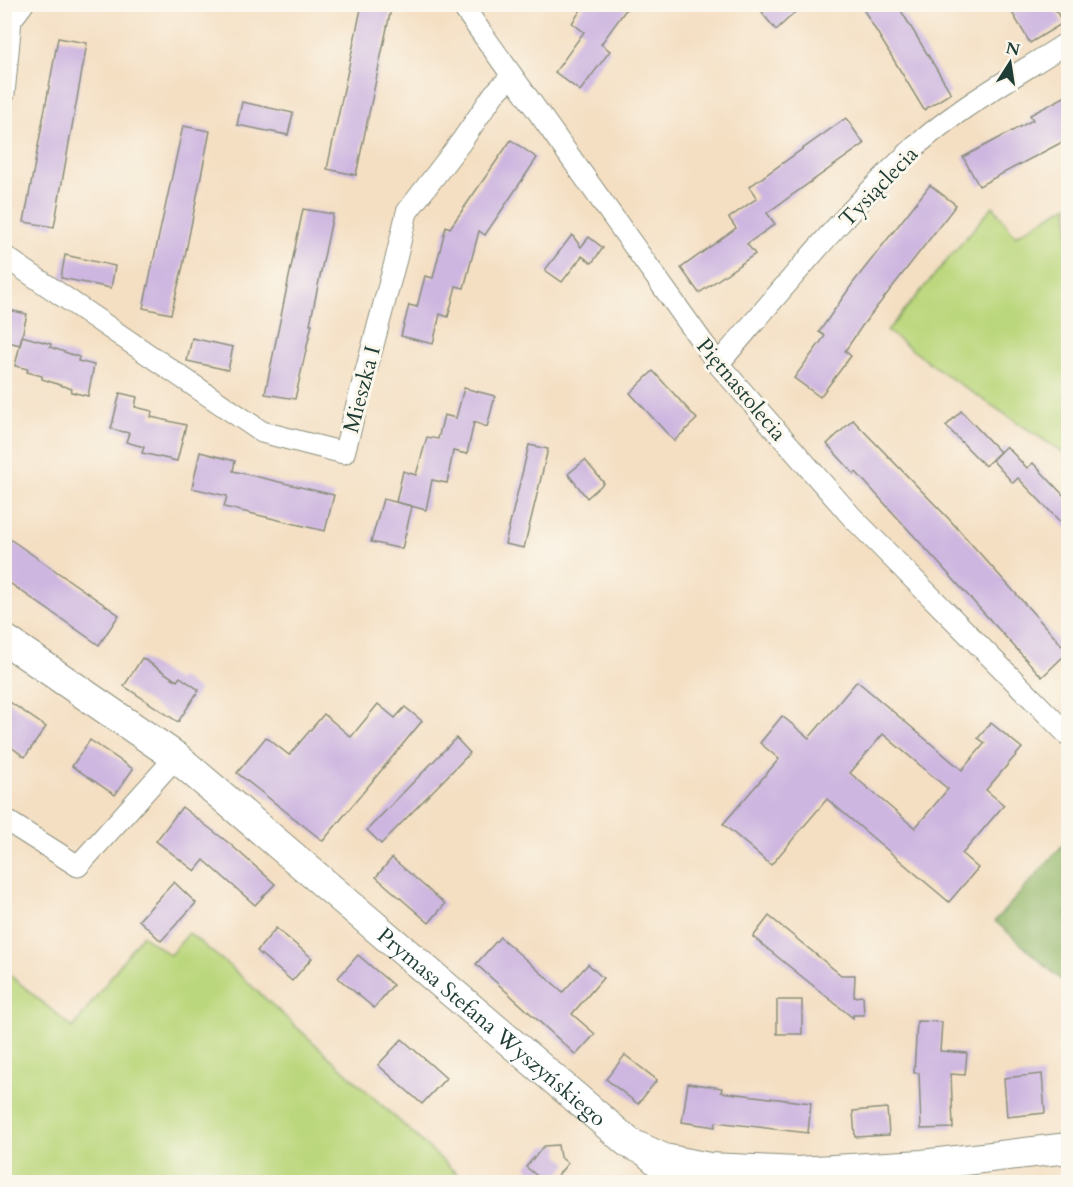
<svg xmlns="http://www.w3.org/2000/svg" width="1073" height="1187" font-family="Cardo,serif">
<rect width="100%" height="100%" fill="#fbf7ec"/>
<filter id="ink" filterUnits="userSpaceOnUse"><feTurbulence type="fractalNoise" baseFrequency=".0167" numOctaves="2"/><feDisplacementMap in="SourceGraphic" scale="12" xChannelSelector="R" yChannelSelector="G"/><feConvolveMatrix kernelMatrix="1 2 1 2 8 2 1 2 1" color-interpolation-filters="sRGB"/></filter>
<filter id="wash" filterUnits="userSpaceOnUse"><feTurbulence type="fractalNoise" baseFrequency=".008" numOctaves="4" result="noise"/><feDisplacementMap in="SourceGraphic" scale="24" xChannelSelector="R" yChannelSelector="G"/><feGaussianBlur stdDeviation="1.35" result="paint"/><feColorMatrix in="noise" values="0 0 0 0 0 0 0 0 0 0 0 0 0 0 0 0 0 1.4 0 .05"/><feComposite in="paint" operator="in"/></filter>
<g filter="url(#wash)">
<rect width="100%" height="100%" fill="#f4dfc3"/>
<g fill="#bbd77d" stroke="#6d8a58" stroke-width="1.5">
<path d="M1068,205v251l-122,-81 -59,-44 106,-125 22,30z"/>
<path d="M189,933l44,36 233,213h-461v-211l68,57 69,-93 28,20z"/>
</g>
<path fill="#94b86c" stroke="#5a7a50" stroke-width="1.5" d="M1068,839v147l-73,-65z"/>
<g id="blocks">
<g fill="#cdb6e0" fill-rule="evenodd">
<path d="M362,4h30l-36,171 -29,-6z"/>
<path d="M585,4h45l-29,40 9,7 -30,40 -25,-19 29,-40 -12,-9z"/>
<path d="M772,4h32l-28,26 -14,-17z"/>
<path d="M860,4h37l54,89 -27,17z"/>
<path d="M1007,4h45l11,19 -33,20z"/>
<path d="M58,38l29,5 -33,184 -30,-5z"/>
<path d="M1068,95v44l-89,47 -16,-29 70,-37 -3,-5z"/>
<path d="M242,102l51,11 -5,22 -51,-10z"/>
<path d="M846,118l18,26 -97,69 8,11 -28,20 8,10 -56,39 -18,-25 55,-40 -7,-10 28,-20 -8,-11z"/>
<path d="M183,126l27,5 -27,135 -12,48 -28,-6z"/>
<path d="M511,140l26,18 -52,77 -6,-4 -15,57 -8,-2 -8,31 -8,-3 -7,30 -32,-8 8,-31 8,2 8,-31 8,2 13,-52 4,2z"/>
<path d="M930,185l26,20 -94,121 -17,25 6,5 -31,41 -26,-19 31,-42 -6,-4 34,-49z"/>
<path d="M303,209l30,5 -23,110h2l-17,75 -30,-5z"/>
<path d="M572,235l9,12 8,-10 14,11 -11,15 -10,-7 -20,26 -17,-12z"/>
<path d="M65,255l50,11 -4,22 -50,-10z"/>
<path d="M4,309l23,5 -7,31 -16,-4z"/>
<path d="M22,336l29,8 -1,3 29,10 -1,4 16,4 -6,31 -17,-4 1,-3 -30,-10v-3l-15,-4 1,-3 -13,-3z"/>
<path d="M192,338l41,9 -5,23 -41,-9z"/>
<path d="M653,371l44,48 -23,22 -44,-48z"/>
<path d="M464,388l31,8 -8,31 -13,-5 -7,32 -14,-3 -6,32 -15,-3 -6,30 -30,-8 7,-31 13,4 11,-38 11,2 6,-24 12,3z"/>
<path d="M120,393l17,4 -2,10 17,4 -1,6 35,8 -9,36 -35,-8 2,-6 -18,-5 3,-9 -18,-4z"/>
<path d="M961,411l39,41 -15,14 -39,-40z"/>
<path d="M853,420l96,99 119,133 -26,25 -186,-205 -2,2 -27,-30z"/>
<path d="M529,445l19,4 -24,99 -19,-4z"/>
<path d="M1006,446l21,22 6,-5 35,37v30l-50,-52 -5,5 -21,-23z"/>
<path d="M200,452l35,9 -2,10 101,24 -9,36 -101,-24 3,-11 -35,-8z"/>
<path d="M585,460l19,23 -17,15 -19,-24z"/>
<path d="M383,499l29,7 -10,43 -31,-7z"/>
<path d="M4,535l115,80 -20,30 -95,-66z"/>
<path d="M142,658l35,23 3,-4 19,13 -21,32 -54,-36z"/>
<path d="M857,681l105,89 23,-27 -7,-5 13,-15 31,25 -36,42 18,15 -42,49 16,14 -29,34 -122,-103 -56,66 -48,-41 56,-65 -19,-16 22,-27 27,22zM883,734l65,55 -33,39 -65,-55z"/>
<path d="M4,698l42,29 -21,30 -21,-15z"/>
<path d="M378,704l17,14 10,-11 17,14 -99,120 -86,-68 29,-36 23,18 35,-41 27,23z"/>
<path d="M456,738l14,15 -89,91 -14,-14z"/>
<path d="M90,740l43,29 -18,26 -43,-29z"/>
<path d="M182,807l48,37 45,40 -20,21 -51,-45 -9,11 -39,-30z"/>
<path d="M392,858l53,46 -16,19 -53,-46z"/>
<path d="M174,882l22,21 -35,38 -22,-21z"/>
<path d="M769,916l72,59h14l-1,22 9,-1 1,19h-11v3l-100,-81z"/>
<path d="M276,928l36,30 -20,23 -35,-30z"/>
<path d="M500,937l63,55 25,-28 15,14 -31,36 23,20 -19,21 -100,-91z"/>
<path d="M358,955l35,30 -19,23 -36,-30z"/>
<rect x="777" y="1000" width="25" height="34"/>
<path d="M917,1021l25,1 -2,29 27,2 -2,22 -14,-1 2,54 -32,1 -2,-56h-5z"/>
<path d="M402,1039l44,39 -24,26 -44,-39z"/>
<path d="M625,1055l32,25 -19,24 -32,-25z"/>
<path d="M1042,1074l3,39 -38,4 -3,-39z"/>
<path d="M688,1083l34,5 -1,4 90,11 -3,30 -92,-11 -1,5 -33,-5z"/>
<path d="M887,1108l2,27 -34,2 -2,-26z"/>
<path d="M558,1145l2,12 8,6 -16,19h-7l-19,-15 18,-21z"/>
</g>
</g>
</g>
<g filter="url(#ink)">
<use href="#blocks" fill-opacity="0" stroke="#8a8e7c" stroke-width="1.5"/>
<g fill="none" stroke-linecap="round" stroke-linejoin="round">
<g stroke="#8a8e7c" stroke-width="23">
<g id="street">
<path d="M461,4l257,360 134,153 216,218"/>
<path d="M4,94l7,-74 12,-16"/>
<path d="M4,256l258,176 82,21 52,-194 11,-47 54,-70 33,-48 18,-18"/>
<path d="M718,364c61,-70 119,-143 186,-207 48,-47 109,-79 164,-115"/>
<path d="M4,819l74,47 98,-109"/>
<path d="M646,1157l29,25"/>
</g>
</g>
<g stroke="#8a8e7c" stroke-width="32">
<g id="secondary">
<path id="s1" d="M4,639l172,118 453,386 35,16 45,9 88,4 125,-7 146,-17"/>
</g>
</g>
<use href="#street" stroke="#fff" stroke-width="21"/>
<use href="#secondary" stroke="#fff" stroke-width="30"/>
</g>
</g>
<g text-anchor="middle" stroke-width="6" stroke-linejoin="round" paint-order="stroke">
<g font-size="22" fill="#1f3d34" stroke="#fbf7ec">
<text transform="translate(878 186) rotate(-46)" y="8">Tysiąclecia</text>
<text transform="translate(361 389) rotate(-75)" y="8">Mieszka I</text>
<text transform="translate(742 389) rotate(50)" y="8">Piętnastolecia</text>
<text dy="8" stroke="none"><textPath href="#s1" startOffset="624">Prymasa Stefana Wyszyńskiego</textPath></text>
</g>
</g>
<rect width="1073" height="1187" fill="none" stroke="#fbf7ec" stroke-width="24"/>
<g transform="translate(1010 63) rotate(12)" stroke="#fbf7ec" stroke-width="4.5" paint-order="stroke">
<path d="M0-4.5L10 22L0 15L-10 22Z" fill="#1f3d34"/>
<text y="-9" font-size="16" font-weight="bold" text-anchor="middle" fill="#1f3d34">N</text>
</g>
</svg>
